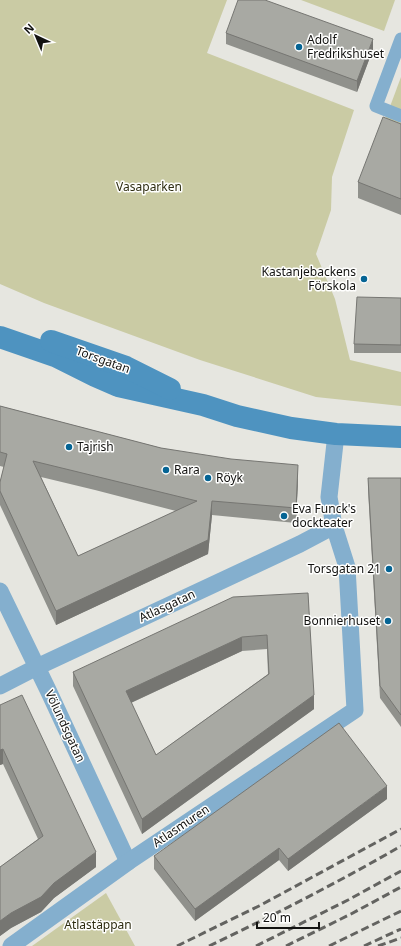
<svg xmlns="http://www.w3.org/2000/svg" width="401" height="946" font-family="'Noto Sans',sans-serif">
<rect width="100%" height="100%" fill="#e6e6e0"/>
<g fill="#cacba4">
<path d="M0,0h227l-20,53 147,57 -22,67 -1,33 -15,44 19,45 15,61 51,12v34l-85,-9 -116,-37 -156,-57 -44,-19z"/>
<path d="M301,0h94l-11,31z"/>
<path d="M401,77v59l-19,-8z"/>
<path d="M106,893l29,53h-103z"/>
</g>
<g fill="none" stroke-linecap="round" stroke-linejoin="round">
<path stroke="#84afce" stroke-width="13" d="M401,39l-25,67 25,10"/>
<g stroke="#84afce" stroke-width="17">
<path d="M0,591l48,99 80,172"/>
<path d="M0,686l37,-19 263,-123 34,-18"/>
<path d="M11,946l117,-84 227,-152 -8,-143 -13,-41 -5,-29 7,-63"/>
</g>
<g stroke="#4e93c0" stroke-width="22">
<path d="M0,337l55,19 40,20 23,10 85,19 34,11 54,12 45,6 65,3"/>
<path d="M51,341l75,26 44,22"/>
</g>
<g stroke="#636360" stroke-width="3" stroke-dasharray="8 4" stroke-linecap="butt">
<path d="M177,946l82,-40 142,-77"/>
<path d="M209,946c65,-31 130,-64 192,-100"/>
<path d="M256,946l92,-46 53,-29"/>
<path d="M286,946l65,-32 50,-27"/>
<path d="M329,946l72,-35"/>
<path d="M364,946l37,-17"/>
<path d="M378,946l23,-8"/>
</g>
</g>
<g fill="#90918c" fill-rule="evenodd">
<path d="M226,33l147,16 -16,43 -131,-48z"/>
<path d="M401,124v91l-43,-17v-16z"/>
<path d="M401,298v55h-47v-9z"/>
<path d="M0,406l161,42 137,31 -2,44 -84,-8 -4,39 -152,71 -56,-120v-23l4,-15 -4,-1zM41,477l54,13 81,21 -98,45z"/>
<path d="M368,478h33v249l-21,-29 -12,-208z"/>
<path d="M308,593l6,116 -172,125 -69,-148v-14zM267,649l1,25 -112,81 -25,-52 111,-52z"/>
<path d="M0,705l96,162 -42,31 -13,14 -30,16 -11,8v-69l38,-28 -35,-75 -3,1z"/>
<path d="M387,799l-99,72 -9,-11 -84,61 -41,-52v-13z"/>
</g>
<g fill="#767672">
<path d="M373,39v10l-16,43v-11z"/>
<path d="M298,465v14l-2,44v-15z"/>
<path d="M212,501v14l-4,39 -152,71v-14z"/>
<path d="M242,637v14l-116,54v-14z"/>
<path d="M314,695v14l-172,125v-15z"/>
<path d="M3,749v15l-3,1v-15z"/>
<path d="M387,786v13l-99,72v-12z"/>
<path d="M279,848v12l-84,61v-12z"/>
<path d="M96,852v15l-42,31 -13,14 -30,16 -11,8v-15z"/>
</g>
<g fill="#a8a9a3" stroke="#767672" fill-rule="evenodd">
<path d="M238,0h27l108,39 -16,42 -131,-48z"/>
<path d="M383,117l18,7v75l-43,-17z"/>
<path d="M357,297l44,1v47l-47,-1z"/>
<path d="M0,406l161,42 70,11 67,6 -2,43 -84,-7 -4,39 -152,71 -56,-120v-9l7,-28 -7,-2zM33,461l164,40 -119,55z"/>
<path d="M368,478h33v237l-21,-29z"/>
<path d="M308,593l6,102 -172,124 -69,-147 160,-75zM267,635l2,39 -113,81 -30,-64 116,-54z"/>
<path d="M22,695l74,157 -42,31 -13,14 -30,16 -11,8v-54l43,-31 -40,-87 -3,1v-45z"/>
<path d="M339,723l48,63 -99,73 -9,-11 -84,61 -41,-53z"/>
</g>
<g fill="#056494" stroke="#fffffe" stroke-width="1.5">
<circle cx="299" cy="47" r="4"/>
<circle cx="364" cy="279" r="4"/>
<circle cx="69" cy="447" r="4"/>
<circle cx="166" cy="470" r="4"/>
<circle cx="208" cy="478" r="4"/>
<circle cx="284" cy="516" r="4"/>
<circle cx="389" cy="569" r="4"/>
<circle cx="388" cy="621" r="4"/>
</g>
<g text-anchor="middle" stroke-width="3" stroke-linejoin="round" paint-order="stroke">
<g font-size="12" fill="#121210" stroke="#fffffe" text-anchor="start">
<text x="307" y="44">Adolf<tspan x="307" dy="14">Fredrikshuset</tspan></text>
<text x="356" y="276" text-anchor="end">Kastanjebackens<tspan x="356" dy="14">Förskola</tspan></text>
<text x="77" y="451">Tajrish</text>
<text x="174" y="474">Rara</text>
<text x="216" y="482">Röyk</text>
<text x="292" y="513">Eva Funck's<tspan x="292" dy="14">dockteater</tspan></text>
<text x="381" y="573" text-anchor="end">Torsgatan 21</text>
<text x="380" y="625" text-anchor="end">Bonnierhuset</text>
</g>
<g font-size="12" fill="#2d2c10" stroke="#fffffe">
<text x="149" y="191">Vasaparken</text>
<text x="98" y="929">Atlastäppan</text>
</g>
<g font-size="12" fill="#121210" stroke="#fffffe">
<text transform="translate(103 360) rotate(20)" y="4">Torsgatan</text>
<text transform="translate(167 606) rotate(-25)" y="4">Atlasgatan</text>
<text transform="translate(65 726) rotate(65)" y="4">Völundsgatan</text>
<text transform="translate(181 826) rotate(-34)" y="4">Atlasmuren</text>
</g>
</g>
<g transform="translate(36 36) rotate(316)" stroke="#fffffe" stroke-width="3" paint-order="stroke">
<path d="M0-3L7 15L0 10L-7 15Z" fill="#121210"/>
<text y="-6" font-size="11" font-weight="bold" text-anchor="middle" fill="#121210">N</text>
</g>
<path d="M257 922v6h62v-6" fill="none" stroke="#121210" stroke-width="2"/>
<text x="263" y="922" font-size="12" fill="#121210" stroke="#fffffe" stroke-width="3" paint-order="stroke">20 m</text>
</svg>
